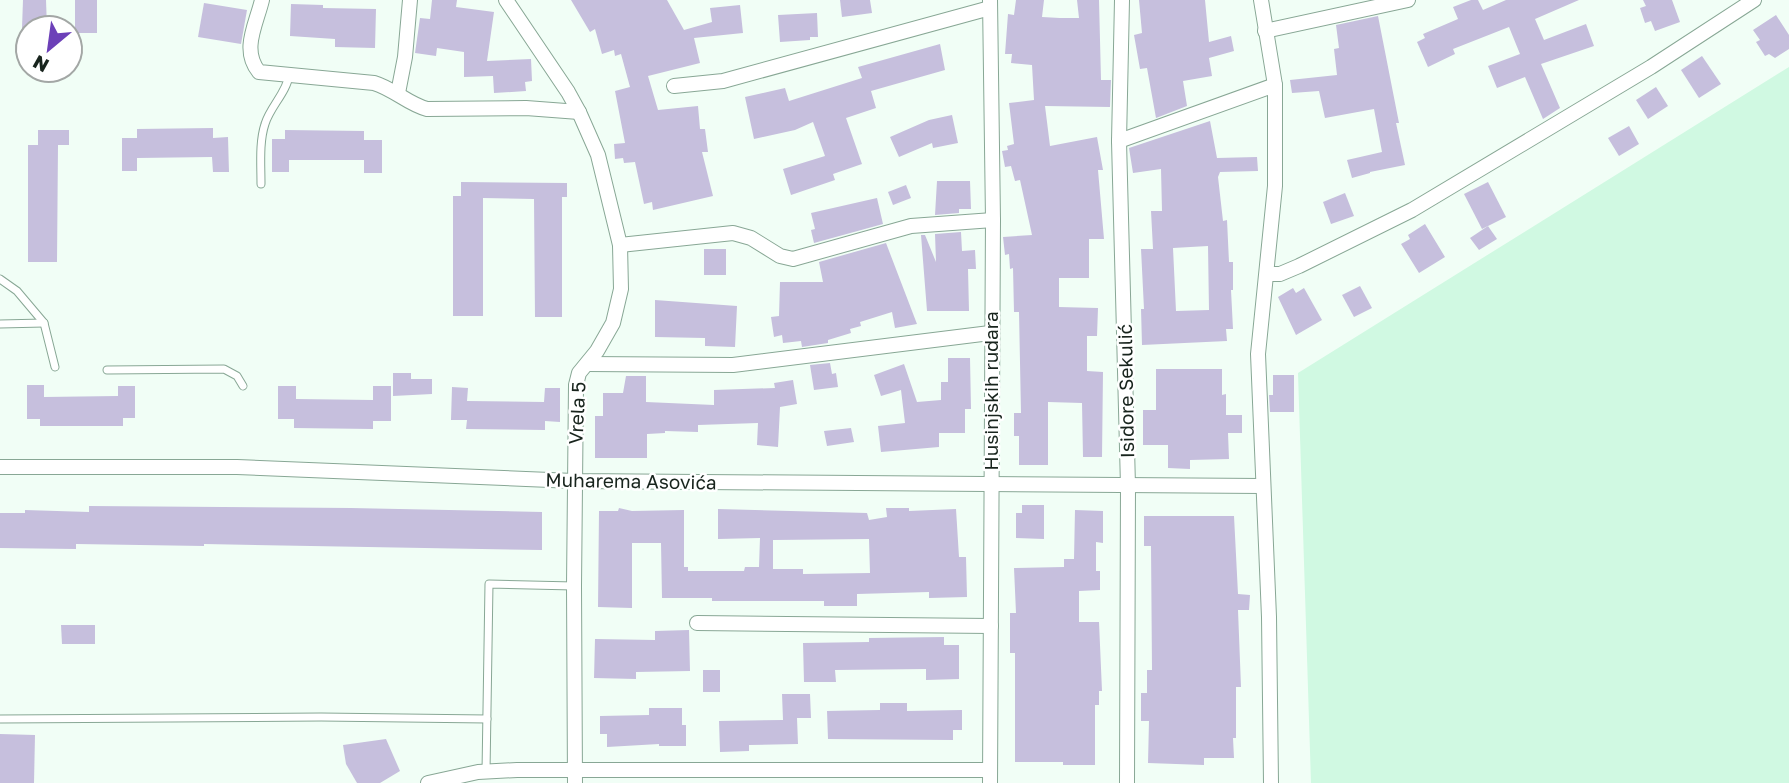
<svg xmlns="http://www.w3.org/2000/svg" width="1789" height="783" font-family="'Golos Text',sans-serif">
<rect width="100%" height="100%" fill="#f1fef6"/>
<path fill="#d0f9e2" d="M1789,67v716h-478l-13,-410z"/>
<g fill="#c6bfdd" fill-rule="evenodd">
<path d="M23,0h23l1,28h-25z"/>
<rect x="75" y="0" width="22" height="33"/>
<path d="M432,0h25l-1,7 38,5 -7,49 44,-2 1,22 -7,1 1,9 -32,2 -1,-17 -29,1v-25l-27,-4 -1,8 -21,-3 5,-35 10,1z"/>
<path d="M571,0h96l17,30 28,-8 -2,-14 30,-3 3,28 -49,5 6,25 -52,13 10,34 40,-4 2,23h5l3,23h-6l11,44 -60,14 -1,-8 -8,2 -9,-42 -11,1 -1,-5 -8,1 -1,-15 11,-1 -10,-52 15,-4 -9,-33 -6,2 -1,-6 -12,4 -7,-25 -5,3z"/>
<path d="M840,0h30l2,13 -30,4z"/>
<path d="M1016,0h28l-2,17 18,1h19l-2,-18h22l2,80h10l-1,27 -65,-1 5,40 47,-9 6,33h-5l6,69h-15v39h-30v29l39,1 -1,28h-10v35l16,1 -1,85h-19l-1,-54 -34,-1v63h-29v-29h-5v-23h7l-2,-101h-5l-1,-44 -3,1 -1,-15 -4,1 -2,-18 29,-2 -12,-55 -5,1 -4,-15 -6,1 -3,-16 6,-1 -1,-4 7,-2 -5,-41 25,-3 -2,-35 -21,-2 1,-9h-7l3,-40 6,1z"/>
<path d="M1139,0h66l4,42 22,-6 3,15 -25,7 3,18 -29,5 4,25 -31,12 -9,-50 -7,1 -6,-34 8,-2z"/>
<path d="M1471,0h7l5,10 23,-10h73l-44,19 9,21 42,-16 8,22 -53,18 19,44 -17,11 -18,-42 -28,11 -9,-22 32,-12 -11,-27 -56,22 2,5 -27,13 -11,-25 8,-4 -2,-4 35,-15 -5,-12z"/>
<path d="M1643,0h29l8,22 -25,9 -4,-10 -6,2 -5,-15 6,-2z"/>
<path d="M204,3l43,7 -6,34 -43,-7z"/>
<path d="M291,4l32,1v3l53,1 -1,39 -40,-1v-8l-45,-3z"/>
<path d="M817,13l1,24h-8v3l-30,2 -2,-27z"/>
<path d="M1776,15l13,20v14l-14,9 -6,-4 -4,2 -9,-14 4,-2 -7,-10z"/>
<path d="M1378,16l21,107h-3l9,42 -35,7v1l-18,5 -5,-18 35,-8 -8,-43 -49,9 -6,-27 -27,2 -2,-13 47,-5 -3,-26 5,-1 -3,-23z"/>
<path d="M940,44l5,26 -74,21 5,17 -30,10 16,46 -29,10 2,6 -44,15 -8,-26 42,-13 -12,-34 -18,8 -41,9 -9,-42 40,-9 4,13 73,-23 -4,-11z"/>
<path d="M1702,56l19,28 -22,14 -18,-28z"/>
<path d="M1656,87l12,19 -20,13 -12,-19z"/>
<path d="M952,115l6,28 -25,5 -1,-5 -33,14 -9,-20 39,-17z"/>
<path d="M1210,121l7,37 40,-1 1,14 -38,1 -2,5 5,44 4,-1 2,42h4v28h-2l2,39h-7l1,12 -85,4 -1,-36h3l-3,-60h12l-2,-38h11l-1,-42 -28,4 -4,-25zM1208,246l1,64 -33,1 -3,-63z"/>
<path d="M1629,126l10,18 -20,12 -11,-18z"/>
<path d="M213,128v10l15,-1 1,35h-16l-1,-15 -75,1v13h-15v-33h15v-9z"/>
<path d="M38,130h31v15h-11l-1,117h-29v-117h10z"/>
<path d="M285,130l79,1v9h18v33h-18v-13h-75v12h-17v-33h13z"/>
<path d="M937,181h33l1,28h-12v4l-24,2z"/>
<path d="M461,182l106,1v14h-5v120h-27l-1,-118 -51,-1v118h-30v-120h8z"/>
<path d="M1488,182l18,35 -24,12 -18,-35z"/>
<path d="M906,185l5,13 -18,7 -5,-13z"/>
<path d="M1345,193l9,23 -23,8 -8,-22z"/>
<path d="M877,198l6,26 -69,19 -3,-13 4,-1 -4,-16z"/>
<path d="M1425,224l20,33 -26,16 -18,-29 9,-5 -2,-4z"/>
<path d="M1488,226l9,13 -18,11 -9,-12z"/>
<path d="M961,232l1,19 13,-1 1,19h-8l1,42h-42l-6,-76h4l11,27 -1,-28z"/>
<path d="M886,243l31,81 -22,4 -3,-16 -32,10 1,4 -11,3 1,4 -23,7v3l-26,4 -1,-6 -18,2 -1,-8 -8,2 -3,-20 8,-1 1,-34h43l-4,-20z"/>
<rect x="704" y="249" width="22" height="26"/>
<path d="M1360,286l12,22 -18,9 -12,-22z"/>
<path d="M1293,288l3,5 8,-5 18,32 -26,15 -18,-38z"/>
<path d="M655,300l82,6 -2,41 -30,-1v-8l-50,-1z"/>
<path d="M948,358h22l1,51h-6v24h-26v14l-58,5 -3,-26 27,-3 -4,-33 -20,6 -7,-21 30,-11 13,38 24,-2v-18h7z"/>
<path d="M830,363l2,11 4,-1 2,14 -24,3 -4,-25z"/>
<path d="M1156,369h66v26l4,-1v21h16v18h-14l1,26 -39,1v9l-22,-1v-23h-25v-35h13z"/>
<path d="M393,373h18v6h21v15l-39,2z"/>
<path d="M1273,375h21v37h-24l-1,-17h4z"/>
<path d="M626,376h20v26l68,3v-15l61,-2 -1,-5 19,-3 4,24 -17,3 -2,40 -21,-2 1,-22 -60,2v7l-33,-1v2l-18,1v24h-52v-42h8v-23h20z"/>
<path d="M27,385h17v12l74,-1v-10h17v32h-12v8h-83v-7h-13z"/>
<path d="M278,386h18v13l77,1v-14h18v35h-18v8l-79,-1v-9h-16z"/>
<path d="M452,387l16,1 -1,13 77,1 1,-14h15v34l-15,-1v9l-79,-1 1,-9h-16z"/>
<path d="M851,428l3,14 -27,4 -3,-15z"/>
<path d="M1022,505h22v34l-28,-1v-25h6z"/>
<path d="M89,506l262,2 191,4v38l-338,-6v2l-128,-2v5l-76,-1v-35h25v-3l64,2z"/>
<path d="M619,508l13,3 52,-1v57h4v4h56l1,-4h14l1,-29 -42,1v-30l149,4 2,7 18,-3 -1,-9h23v3l47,-2 3,48h7l1,40 -38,1v-6l-72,2v12h-33v-5h-112v-3h-50l-1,-55h-29v65l-34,-1 1,-96h19zM869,539l1,34 -67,1v-5h-30v-29z"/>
<path d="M1075,510l28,1v32l-7,-1v29h4v19l-21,1v31h20l3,69h-3v14h-4v60h-32v-3h-48v-109h-5v-40h6l-2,-45 50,-1v-8h10z"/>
<path d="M1144,516h90l4,78 12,1 -1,15h-11l3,77h-5v51h-3l1,20h-30v7l-56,-2 1,-42h-8v-28h6v-23h5l-1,-124h-7z"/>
<path d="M61,625h34v19h-33z"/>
<path d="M689,630l1,41 -54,1v7l-42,-1 1,-39 60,1v-9z"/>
<path d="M944,637v8h15v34l-33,1v-11l-91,1 1,12h-32l-1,-39 66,-1v-4z"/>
<rect x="703" y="670" width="17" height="22"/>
<path d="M782,694h28l1,24h-14l1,26 -49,1v6l-29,1 -1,-31 64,-1z"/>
<path d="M880,703h27v8l55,-1v20h-9v10l-125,-1 -1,-28 53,-1z"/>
<path d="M649,708h33v17h4v21h-27v-2l-52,3v-13h-7v-18l49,-1z"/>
<path d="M0,734l35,1 -1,48h-34z"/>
<path d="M386,739l14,32 -20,12h-23l-11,-19 -3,-19z"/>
</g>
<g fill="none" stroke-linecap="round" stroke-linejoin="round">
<g stroke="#88a795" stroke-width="9">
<g id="service">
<path d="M261,184c0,-19 -2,-42 4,-60 5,-17 22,-32 24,-49"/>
<path d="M0,279l17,12 27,32 11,44"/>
<path d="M0,324l44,-1"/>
<path d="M107,370l117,-1 13,7 6,10"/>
<path d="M0,719l321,-2 166,2"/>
<path d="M486,772l3,-188 85,2"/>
</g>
</g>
<g stroke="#88a795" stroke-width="16">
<g id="minor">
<path d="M262,0c-6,25 -21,50 -3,72l115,11c20,6 34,21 53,26l99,-1 53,4"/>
<path d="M506,0l62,92 11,20 19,43 22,90 1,44 -8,34 -16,28 -18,22 -3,12 -2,201 1,197"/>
<path d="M1122,0l-3,141 9,345 -1,297"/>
<path d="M1261,0l14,85v101l-17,168 11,263 2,166"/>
<path d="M1265,31l143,-31"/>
<path d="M674,86l49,-5 267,-73"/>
<path d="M398,93l7,-36 5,-57"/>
<path d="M1119,141l156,-56"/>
<path d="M620,245l113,-12 18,5 29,18 13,3 118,-33 82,-6"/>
<path d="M1267,274h13l19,-8 113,-56 239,-143 103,-67"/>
<path d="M587,364l146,1 257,-32"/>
<path d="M0,467h237l337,14 688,5"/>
<path d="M697,623l294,3"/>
<path d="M428,783l50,-11 39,-2h473"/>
<path d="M990,783l3,-563 -3,-220"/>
</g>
</g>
<use href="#service" stroke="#fff" stroke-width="7"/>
<use href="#minor" stroke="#fff" stroke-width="14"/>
</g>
<g text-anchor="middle" stroke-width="5" stroke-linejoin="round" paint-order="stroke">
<g font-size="19" fill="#18241d" stroke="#fff">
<text transform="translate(991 391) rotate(-90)" y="7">Husinjskih rudara</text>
<text transform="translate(1126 391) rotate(-91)" y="7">Isidore Sekulić</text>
<text transform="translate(577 413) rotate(-87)" y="7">Vrela 5</text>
<text transform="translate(631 481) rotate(1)" y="7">Muharema Asovića</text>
</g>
</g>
<g transform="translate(49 49) rotate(209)"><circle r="33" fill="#ffffff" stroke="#a3a7a5" stroke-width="2"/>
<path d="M0-5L12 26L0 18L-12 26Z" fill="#6c40b8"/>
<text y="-10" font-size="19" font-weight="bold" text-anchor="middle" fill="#18241d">N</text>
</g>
</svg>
